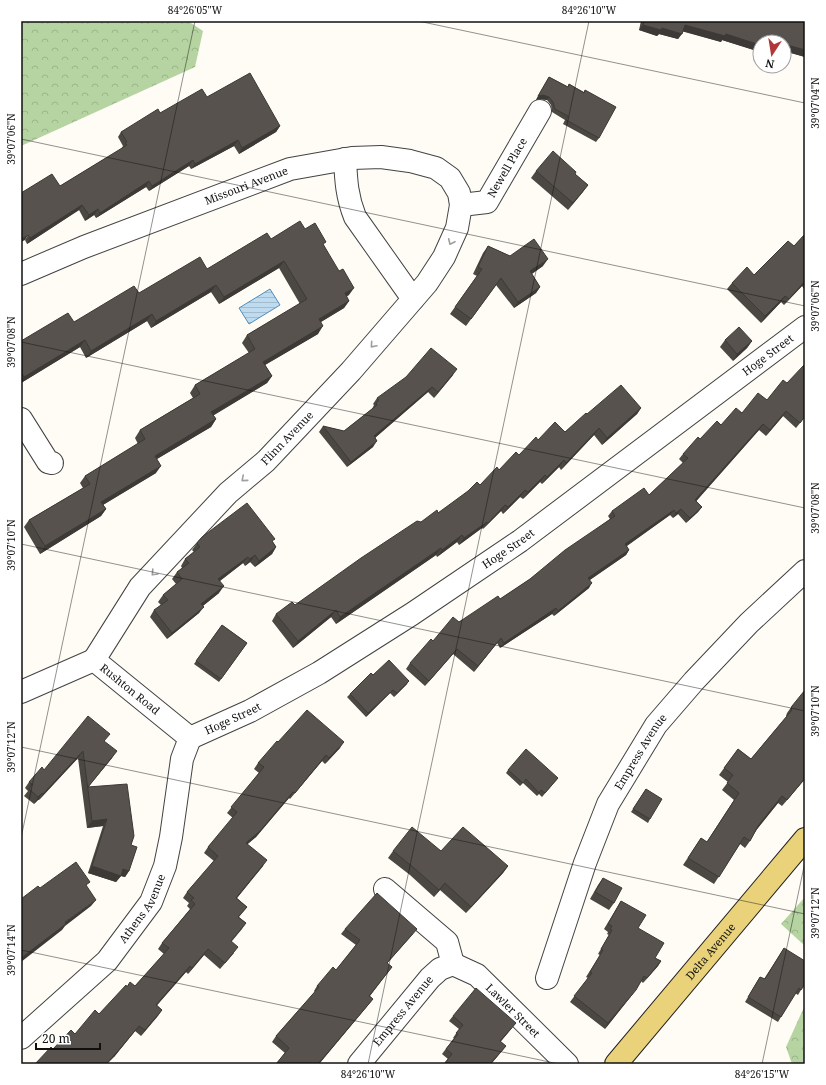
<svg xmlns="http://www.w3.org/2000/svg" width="826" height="1085" font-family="'Noto Serif',serif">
<defs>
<pattern id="forest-crowns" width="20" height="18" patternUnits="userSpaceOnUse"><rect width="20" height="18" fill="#b6d4a2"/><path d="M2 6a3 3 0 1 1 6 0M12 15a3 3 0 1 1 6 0" fill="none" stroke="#9bb58a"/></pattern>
<pattern id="water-rules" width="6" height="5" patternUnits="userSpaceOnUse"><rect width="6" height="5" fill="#bedbf0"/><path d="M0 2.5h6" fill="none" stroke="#a2bbcd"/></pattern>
</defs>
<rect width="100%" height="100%" fill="#fefcf4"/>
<g fill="url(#forest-crowns)">
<path d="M21,21h167l15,10 -8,36 -174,79z"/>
<path d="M805,897v49l-24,-22z"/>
<path d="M805,1005v59h-13l-6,-17z"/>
</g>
<path fill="url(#water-rules)" stroke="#4e8dbe" d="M270,289l10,16 -31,19 -10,-16z"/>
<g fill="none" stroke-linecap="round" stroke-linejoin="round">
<g stroke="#434343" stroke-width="24">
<g id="minor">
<path d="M345,159c1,22 2,38 10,58l58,82"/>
<path id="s1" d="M461,205l26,-3 53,-91"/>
<path id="s2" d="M21,274l63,-27 206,-78 62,-11 29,-1 29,4 26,7 14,10 9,15 2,12 -4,23 -13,29 -17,26 -76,88 -85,90 -38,32 -88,94 -46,73"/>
<path d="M21,419l27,43 4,1"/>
<path id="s3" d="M21,692l73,-32 96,78"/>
<path id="s4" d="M190,738l60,-27 69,-38 93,-59 108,-73 285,-214"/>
<path d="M385,889l62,53 6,22"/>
<path id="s5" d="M453,964l24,11 90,89"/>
<path id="s6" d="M547,978l38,-115 23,-59 48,-79 38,-44 55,-58 56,-52"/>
<path id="s7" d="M21,1038l86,-77 44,-59 14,-36 6,-29 11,-78 8,-21"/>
<path id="s8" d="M359,1064l71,-86 10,-9 13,-5"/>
</g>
</g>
<g stroke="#212121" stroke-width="24">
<g id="major">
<path id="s9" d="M616,1064l189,-225"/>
</g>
</g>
<use href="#minor" stroke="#fff" stroke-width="22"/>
<use href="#major" stroke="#e9d279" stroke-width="22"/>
</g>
<g fill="#4b4742">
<path d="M641,21h164v36l-21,-6v-9h-24l-3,9 -35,-11 -1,2 -38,-11 -5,8 -19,-5 -2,2 -18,-6z"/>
<path d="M549,77l19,10 1,-3 15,8 1,-2 14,48 -3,4 -33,-18 2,-4 -13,-8 -1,-7 -4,-5 -7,-1 -4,1z"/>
<path d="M207,97l73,29 -4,6 -37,22 -5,-8 -43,23 -2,-3 -40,25 -3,-4 -50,31 -2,-3 -9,6 -6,-11 -52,34 -2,-4 35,-54 61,-37 2,-3 -5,-9 3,-5 39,-19z"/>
<path d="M536,171l39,3 13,11 -20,25 -37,-32z"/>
<path d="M305,229l19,17 25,49 -3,1 3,5 -5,7 -23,14 -3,12 -53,31 7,11 -5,7 -54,32 3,4 -5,8 -54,32 -1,14 -53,32 3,4 -5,7 -61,38 -16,-27 5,-7 54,-32 -3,-5 5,-7 53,-32 -3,-6 5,-8 53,-32 -3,-5 5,-8 54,-32 -7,-10 5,-8 53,-31 -21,-36 -60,36 -8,-12 -60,36 -4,-7 -61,37 -6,-11 -59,36v-42l53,-19 65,-29 68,-24 64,-30z"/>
<path d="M805,234v54l-1,1 -2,-3 -18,19 -3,-3 -20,21 -34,-34 5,-6 22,-8 40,-29z"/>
<path d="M488,246l22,10 33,10 -11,8 8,13 -4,6 -22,15 -18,-23 -30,41 -16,-12 27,-38 -4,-2 10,-21z"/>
<path d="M725,340l27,1 -5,7 -14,13 -13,-14z"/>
<path d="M805,367v50l-9,11 -13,-12 -17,20 -7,-6 -63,71 6,6 -4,5 -12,11 -8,-9 -5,4 -3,-3 -43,31 2,4 -3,5 -36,25 -1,8 -35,28 -2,-2 -52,34 -3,-5 -23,29 -21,-18 -28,32 -19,-17 4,-6 23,-22 26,-19 41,-23 30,-20 80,-60 -2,-3 4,-5 37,-16 34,-32 -4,-4 4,-5 17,-15 21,-14 21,-12 25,-13 20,-17z"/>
<path d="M453,375l-19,23 -6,-6 -53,46 -2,9 -26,20 -28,-35 4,-6 21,5 28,-22 2,-4 -1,-1 4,-6z"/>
<path d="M641,408l-4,6 -35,31 -8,-10 -33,35 -2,-3 -17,17 -2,-2 -17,17 -3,-2 -17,17 -2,-3 -18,18 -1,-1 -23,17 -2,-3 -20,15 -1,-2 -100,69 -5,-7 -38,31 -21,-27 4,-7 19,-9 126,-83 17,-9 42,-28 58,-45 27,-8 22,-18z"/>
<path d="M273,542l3,5 -4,7 -17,13 -5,-5 -5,4 -2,-3 -23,18 -1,12 -16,13 -4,7 -32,26 -17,-22 4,-7 7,-5 -3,-3 5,-7 13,-11 -4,-5 5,-7 5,-4 -1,-2 4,-7 9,-7 -2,-2 5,-7z"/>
<path d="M222,625l25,18 -28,39 -25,-18z"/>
<path d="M373,675l34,9 -13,13 -4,-4 -24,24 -19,-20 3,-3z"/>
<path d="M792,706l13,73 -23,27 -4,-3 -21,26 -7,12 -5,7 -5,-4 -26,40 -31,-19 18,-27 6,4 1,-2 26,-40 -12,-10 6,-8 -9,-7 19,-26 13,10 36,-43h-1l1,-3z"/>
<path d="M104,741l8,17 -23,28 42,59 -2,26 -4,6 -4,-1 -5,6 -28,-9 15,-47 -16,2 -9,-70 -39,42h-1l-4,4 -10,-8 4,-5 -3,-3 4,-6 15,-12z"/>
<path d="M278,742l62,6 -15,16 -3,-3 -32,38 -1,-1 -33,39 -9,7 16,22 -26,32 10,9 -8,10 7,6 -15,18 3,12 -14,16 -16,-14 -16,19 -2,-2 -29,33 5,5 -21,26 -6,-5 -21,26 -61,-8 22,-15 24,-20 28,-27 8,-1 29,-32 -6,-5 4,-6 28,-34 -3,-3 2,-3 -6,-5 4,-6 27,-31 -10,-8 4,-6 25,-29 -6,-5 32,-40 -5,-4 4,-6z"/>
<path d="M508,770l50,8 -16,19 -3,-3 -2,2 -14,-13 -3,3 -14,-13z"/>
<path d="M646,789l4,30 -2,4 -17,-11z"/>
<path d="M393,851h48l67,15 -5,7 -37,40 -26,-23 -6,7 -24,-22 -22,-17z"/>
<path d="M603,878l11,25 -5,7 -19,-11 8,-14z"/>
<path d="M621,901l17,27 17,30 6,3 -3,5 -15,17 -2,-2 -9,14 -27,34 -35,-27 18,-24 -2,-1 14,-22 -2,-1 11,-19 -2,-1 1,-2 -4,-3z"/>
<path d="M345,929l68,5 -26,29 5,4 -22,29 3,3 -4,5 -50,60h-43l9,-11 -13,-11 4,-6 39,-44 -1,-1 3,-5 19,-16 20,-25 -15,-11z"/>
<path d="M784,948l17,42 -3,5 -3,-2 -17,29 -33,-20 15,-25 4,2z"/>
<path d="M453,1016l59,12 -12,14 6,4 -15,18h-47l4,-5 -6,-5 12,-16h-1l6,-9 -10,-8z"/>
</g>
<g fill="#3d3936">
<path d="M643,25l19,3 20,6 -4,5 -19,-5 -2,2 -18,-6z"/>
<path d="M685,25l41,9 34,10v3l-3,4 -35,-11 -1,2 -40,-11z"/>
<path d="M763,40l7,2h-9z"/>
<path d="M784,44l21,6v7l-21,-6z"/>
<path d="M543,95l6,2 -2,3 -7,-1 -4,1 2,-4z"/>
<path d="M280,126l-4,6 -37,22 3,-6z"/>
<path d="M238,140l-4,6 -43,23 4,-5z"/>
<path d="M193,160l-4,6 -40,25 3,-5z"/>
<path d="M149,181l-3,6 -50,31 4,-5z"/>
<path d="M588,185l-5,7 -15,18 5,-7z"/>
<path d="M82,205l-3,5 -52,34 3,-6z"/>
<path d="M98,209l-4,6 -9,6 4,-6z"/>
<path d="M28,235l-3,5 -4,2v-3z"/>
<path d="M548,259l-5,7 -18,12 5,-7z"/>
<path d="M284,261l-5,7 -60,36 5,-7z"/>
<path d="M805,281l-3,5 -18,19 5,-6z"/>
<path d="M216,285l-5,7 -60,36 5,-7z"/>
<path d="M540,287l-4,6 -22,15 4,-6z"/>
<path d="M354,288l-5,7 -10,6 6,-8z"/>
<path d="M785,296l-4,6 -20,21 4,-7z"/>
<path d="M349,301l-5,7 -30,18 5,-7z"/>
<path d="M152,314l-5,7 -61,37 5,-7z"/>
<path d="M323,326l-5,8 -60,35 5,-7z"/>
<path d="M85,340l-5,7 -59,36v-2l3,-4z"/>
<path d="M752,341l-5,7 -14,13 4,-7z"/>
<path d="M457,369l-4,6 -19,23 4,-6z"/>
<path d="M272,376l-5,7 -61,37 5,-8z"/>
<path d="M432,387l-4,5 -58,50 4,-6z"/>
<path d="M641,408l-4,6 -35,31 5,-7z"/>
<path d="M786,411l-3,5 -17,20 4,-6z"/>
<path d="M216,419l-5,8 -61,36 5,-7z"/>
<path d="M763,424l-4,6 -67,76 3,-6z"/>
<path d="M599,428l-5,7 -33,35 5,-7z"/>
<path d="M377,441l-4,6 -26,20 4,-5z"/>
<path d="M564,460l-5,7 -17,17 5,-7z"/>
<path d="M161,466l-5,7 -60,36 5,-7z"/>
<path d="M545,475l-5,7 -17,17 5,-7z"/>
<path d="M525,490l-5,7 -17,17 5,-7z"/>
<path d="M505,505l-4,6 -18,18 5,-6z"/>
<path d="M702,507l-4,5 -12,11 4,-5z"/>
<path d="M106,509l-5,7 -61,38 5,-8z"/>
<path d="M681,509l-3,5 -5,4 3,-5z"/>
<path d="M674,510l-4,5 -48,34 3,-5z"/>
<path d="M487,522l-5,6 -23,17 5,-7z"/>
<path d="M462,535l-5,7 -20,15 5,-7z"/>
<path d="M276,547l-4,7 -17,13 4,-6z"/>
<path d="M441,548l-5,7 -100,69 4,-7z"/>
<path d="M629,550l-3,5 -41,28 3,-5z"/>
<path d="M255,555l-5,7 -5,4 5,-7z"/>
<path d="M248,557l-5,6 -30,23 5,-7z"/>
<path d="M592,583l-3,5 -35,28 4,-5z"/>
<path d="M224,586l-5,7 -23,18 5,-7z"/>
<path d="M204,607l-5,6 -32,26 5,-6z"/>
<path d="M556,608l-4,6 -52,34 4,-5z"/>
<path d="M336,610l-5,7 -38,31 5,-7z"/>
<path d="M501,638l-4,5 -23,29 4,-6z"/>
<path d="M457,649l-4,5 -28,32 4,-5z"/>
<path d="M409,681l-2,3 -13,13 3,-4z"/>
<path d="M393,690l-27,27 2,-4z"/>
<path d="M344,742l-4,6 -15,16 4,-6z"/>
<path d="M83,751l-5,7 -39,42 4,-6z"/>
<path d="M117,751l-5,7 -25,30z"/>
<path d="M326,755l-4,6 -32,38 5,-6z"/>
<path d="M805,778v1l-23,27 5,-6z"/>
<path d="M293,792l-4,6 -33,39 -14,12 4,-6z"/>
<path d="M42,793l-4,7 -4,4 4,-7z"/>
<path d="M782,796l-4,7 -24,30 4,-7z"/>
<path d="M107,819l-4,7 -16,2 5,-7z"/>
<path d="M267,860l-4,6 -31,38 4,-6z"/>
<path d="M92,866l31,3 6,2 -4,6 -4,-1 -5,6 -28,-9z"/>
<path d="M508,866l-5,7 -37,40 5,-6z"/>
<path d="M445,883l-5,7 -6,7 5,-7z"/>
<path d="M96,900l-5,6 -26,20 -3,4 -41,32v-4l44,-36z"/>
<path d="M246,923l-4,6 -15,18 4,-6z"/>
<path d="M417,929l-4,5 -30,34 4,-5z"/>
<path d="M208,949l-4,6 -16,19 4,-6z"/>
<path d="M661,961l-3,5 -15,17 4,-5z"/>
<path d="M190,966l-4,6 -34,39 4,-6z"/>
<path d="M636,990l-4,5 -27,34 3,-6z"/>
<path d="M373,999l-4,5 -50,60h-1z"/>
<path d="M162,1010l-4,6 -17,20 4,-6z"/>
<path d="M516,1023l-4,5 -15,18 3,-5z"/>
<path d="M139,1026l-25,31 -7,7h-1z"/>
<path d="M506,1046l-4,5 -11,13h-1z"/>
</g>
<g fill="#57524d" stroke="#3d3936">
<path d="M644,21h161v29l-21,-6v-2h-14l-7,-2 -1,2h-2v3l-34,-11 -1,2 -40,-11 -3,9 -20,-6 -1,2 -18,-5z"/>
<path d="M250,73l30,53 -38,22 -4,-8 -43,24 -2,-4 -41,26 -3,-5 -49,32 -2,-4 -9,6 -7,-10 -52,33 -2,-3 -7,4v-46l31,-19 8,12 67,-41 -2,-2 2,-1 -6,-10 37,-23 2,4 42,-24 5,8z"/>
<path d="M549,77l19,10 1,-3 15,9 1,-3 31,17 -17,31 -33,-18 2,-4 -13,-7 -2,-7 -4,-5 -6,-2 -5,1z"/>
<path d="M553,151l23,21 -1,2 13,11 -15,18 -37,-32z"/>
<path d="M300,221l5,8 10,-6 11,19 -3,2 16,27 4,-2 11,19 -9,5 4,8 -30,18 4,7 -60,36 9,14 -61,36 5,7 -61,37 6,10 -60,36 5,7 -61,37 -16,-26 61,-36 -5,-8 60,-37 -5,-9 60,-36 -5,-9 60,-36 -8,-14 60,-36 -23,-38 -60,36 -8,-12 -60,36 -4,-7 -61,37 -6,-11 -61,37 -3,-5v-31l47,-28 6,9 60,-36 5,7 61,-36 7,12 60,-36 4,6z"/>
<path d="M805,234v47l-16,18 -4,-3 -20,20 -33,-33 15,-16 7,8 34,-34 6,5z"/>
<path d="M534,239l14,20 -18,12 10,16 -22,15 -17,-24 -30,41 -16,-12 27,-38 -4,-2 10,-21 22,10z"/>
<path d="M739,327l13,14 -15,13 -12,-14z"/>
<path d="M431,348l26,21 -19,23 -6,-5 -58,49 3,5 -26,21 -28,-36 21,5 33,-26 -1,-2 3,-3 -2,-2 29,-21z"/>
<path d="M804,365l1,2v49l-5,7 -14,-12 -16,19 -7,-6 -68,76 7,7 -12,11 -9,-9 -5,4 -2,-3 -49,34 4,6 -41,28 4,5 -34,28 -2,-3 -52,35 -3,-5 -23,28 -21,-17 -28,32 -19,-18 21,-24 2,2 20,-24 6,5 39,-26 2,3 30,-20 35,-29 50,-34 -3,-5 32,-23 5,7 39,-37 -5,-4 15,-17 2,2 17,-18 4,4 15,-17 6,5 16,-20 9,7 16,-20 4,3z"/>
<path d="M621,385l20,23 -34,30 -8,-10 -33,35 -2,-3 -17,17 -2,-2 -17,17 -3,-2 -17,17 -3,-2 -17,18 -1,-1 -23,16 -2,-3 -20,15 -1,-2 -101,69 -4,-7 -38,31 -22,-27 16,-12 3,3 66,-47 56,-37 4,1 16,-12 1,3 30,-22 9,-9 3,3 17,-18 2,3 17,-18 3,3 17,-18 2,3 17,-18 10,10 21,-19 1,1z"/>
<path d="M247,503l28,36 -3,2 4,6 -17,14 -4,-6 -5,4 -2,-2 -30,22 6,7 -23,18 3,3 -32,26 -18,-23 14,-10 -5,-5 19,-16 -5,-7 12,-9 -4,-4 15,-12 -3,-4 5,-6z"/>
<path d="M222,625l25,18 -26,36 -25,-18z"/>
<path d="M389,660l20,21 -12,12 -4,-3 -25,23 -18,-19 21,-21 2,2z"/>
<path d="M805,690v88l-18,22 -5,-4 -24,30 -8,15 -6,-4 -25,40 -31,-19 13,-20 6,4 2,-3 30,-46 -12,-10 6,-8 -9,-7 14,-19 13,10 41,-49 -1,-1 1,-3z"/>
<path d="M307,710l37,32 -15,16 -3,-3 -31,38 -2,-1 -33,39 -14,12 21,17 -31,38 11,9 -9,10 8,6 -15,18 7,6 -13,16 -17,-14 -16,19 -2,-2 -34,39 6,5 -17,20 -6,-4 -21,25 -12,13h-71l16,-17 2,2 18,-19 4,4 20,-24 4,4 27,-29 1,2 3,-5 5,4 34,-38 -7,-5 33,-39 -4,-4 3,-2 -7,-6 31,-36 -10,-9 29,-35 -6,-5 33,-40 -6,-4 19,-22 1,1z"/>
<path d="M88,716l22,18 -6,7 13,10 -29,36 39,-3 7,52 -3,9 6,2 -8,24 -6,-2 -2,7 -29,-10 15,-47 -15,2 -9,-70 -40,43 -1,-1 -4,4 -9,-8 3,-5 -3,-2 13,-15 2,3z"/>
<path d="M526,749l32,29 -13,15 -4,-3 -2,3 -13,-14 -3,4 -15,-13z"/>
<path d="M646,789l16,10 -12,20 -17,-10z"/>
<path d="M412,827l29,24 22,-24 45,39 -37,41 -26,-24 -6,7 -25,-22 -21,-17z"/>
<path d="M76,862l14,20 -4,3 10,15 -31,22 1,2 -45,34v-59l17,-13 2,2z"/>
<path d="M603,878l19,10 -8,15 -19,-11z"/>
<path d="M377,893l40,36 -30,34 5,4 -23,29 4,3 -55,65h-42l13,-16 -13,-12 43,-49 -2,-1 16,-19 3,3 24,-30 -15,-11z"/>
<path d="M621,901l25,14 -8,13 26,15 -9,15 6,3 -14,17 -3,-2 -8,14 -28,33 -34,-27 18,-23 -2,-1 13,-22 -2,-1 11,-19 -2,-1 2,-3 -4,-2z"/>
<path d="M784,948l21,13v23l-4,6 -2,-2 -18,29 -33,-20 12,-20 5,2z"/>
<path d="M476,988l40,35 -16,18 6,5 -16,18h-46l8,-10 -6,-5 12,-15 -2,-1 7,-8 -10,-9z"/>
</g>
<defs><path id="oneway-chevron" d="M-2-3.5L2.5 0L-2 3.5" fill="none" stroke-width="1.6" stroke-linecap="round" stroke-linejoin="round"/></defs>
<g stroke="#9f9f9f">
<use href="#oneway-chevron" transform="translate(451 242) rotate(115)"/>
<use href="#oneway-chevron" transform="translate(373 345) rotate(131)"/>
<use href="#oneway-chevron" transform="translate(244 479) rotate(139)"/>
<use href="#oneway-chevron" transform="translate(154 573) rotate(133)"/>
</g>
<path fill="none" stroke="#101010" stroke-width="1" stroke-opacity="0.45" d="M418,21l387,82M21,139l784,167M21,342l784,166M21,544l784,167M21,747l784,167M21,838l174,-817M21,950l538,114M368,1064l221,-1043M762,1064l43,-202"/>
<g text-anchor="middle" stroke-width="4" stroke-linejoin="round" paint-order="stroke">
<g font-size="11" fill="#101010" stroke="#fff">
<text dy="4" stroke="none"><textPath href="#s1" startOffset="66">Newell Place</textPath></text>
<text dy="4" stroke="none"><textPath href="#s2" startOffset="242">Missouri Avenue</textPath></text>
<text dy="4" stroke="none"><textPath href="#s4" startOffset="695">Hoge Street</textPath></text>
<text transform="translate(287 438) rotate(-46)" y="4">Flinn Avenue</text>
<text dy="4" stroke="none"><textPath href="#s4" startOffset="371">Hoge Street</textPath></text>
<text dy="4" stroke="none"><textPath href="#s3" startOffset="126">Rushton Road</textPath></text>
<text dy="4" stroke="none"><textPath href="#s4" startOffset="47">Hoge Street</textPath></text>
<text dy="4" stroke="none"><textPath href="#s6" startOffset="246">Empress Avenue</textPath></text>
<text dy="4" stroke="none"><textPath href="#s7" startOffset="179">Athens Avenue</textPath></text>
<text dy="4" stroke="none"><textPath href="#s9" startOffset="147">Delta Avenue</textPath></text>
<text dy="4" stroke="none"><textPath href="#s8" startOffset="69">Empress Avenue</textPath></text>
<text dy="4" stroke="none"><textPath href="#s5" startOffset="77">Lawler Street</textPath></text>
</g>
</g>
<rect width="826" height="1085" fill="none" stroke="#ffffff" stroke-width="44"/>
<g transform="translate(772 54) rotate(192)"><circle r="19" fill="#ffffff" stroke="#9f9f9f"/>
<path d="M0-3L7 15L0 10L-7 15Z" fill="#b13738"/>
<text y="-6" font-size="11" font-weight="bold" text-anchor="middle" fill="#101010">N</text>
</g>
<path d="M36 1043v6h64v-6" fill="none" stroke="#101010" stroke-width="2"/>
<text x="42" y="1043" font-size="12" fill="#101010" stroke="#ffffff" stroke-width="3" paint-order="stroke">20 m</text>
<rect x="22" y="22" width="782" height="1041" fill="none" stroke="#101010" stroke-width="1.5"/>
<g font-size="10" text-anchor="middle" fill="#101010">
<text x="195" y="14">84°26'05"W</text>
<text x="589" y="14">84°26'10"W</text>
<text transform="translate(815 103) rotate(-90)" y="4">39°07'04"N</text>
<text transform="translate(11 139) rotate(-90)" y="4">39°07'06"N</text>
<text transform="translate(815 306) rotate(-90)" y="4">39°07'06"N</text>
<text transform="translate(11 342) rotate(-90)" y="4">39°07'08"N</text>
<text transform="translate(815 508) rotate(-90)" y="4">39°07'08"N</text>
<text transform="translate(11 545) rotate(-90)" y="4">39°07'10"N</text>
<text transform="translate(815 711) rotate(-90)" y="4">39°07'10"N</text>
<text transform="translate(11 747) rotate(-90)" y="4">39°07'12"N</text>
<text transform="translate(815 913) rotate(-90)" y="4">39°07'12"N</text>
<text transform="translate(11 950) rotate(-90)" y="4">39°07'14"N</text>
<text x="368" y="1078">84°26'10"W</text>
<text x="762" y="1078">84°26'15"W</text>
</g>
</svg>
